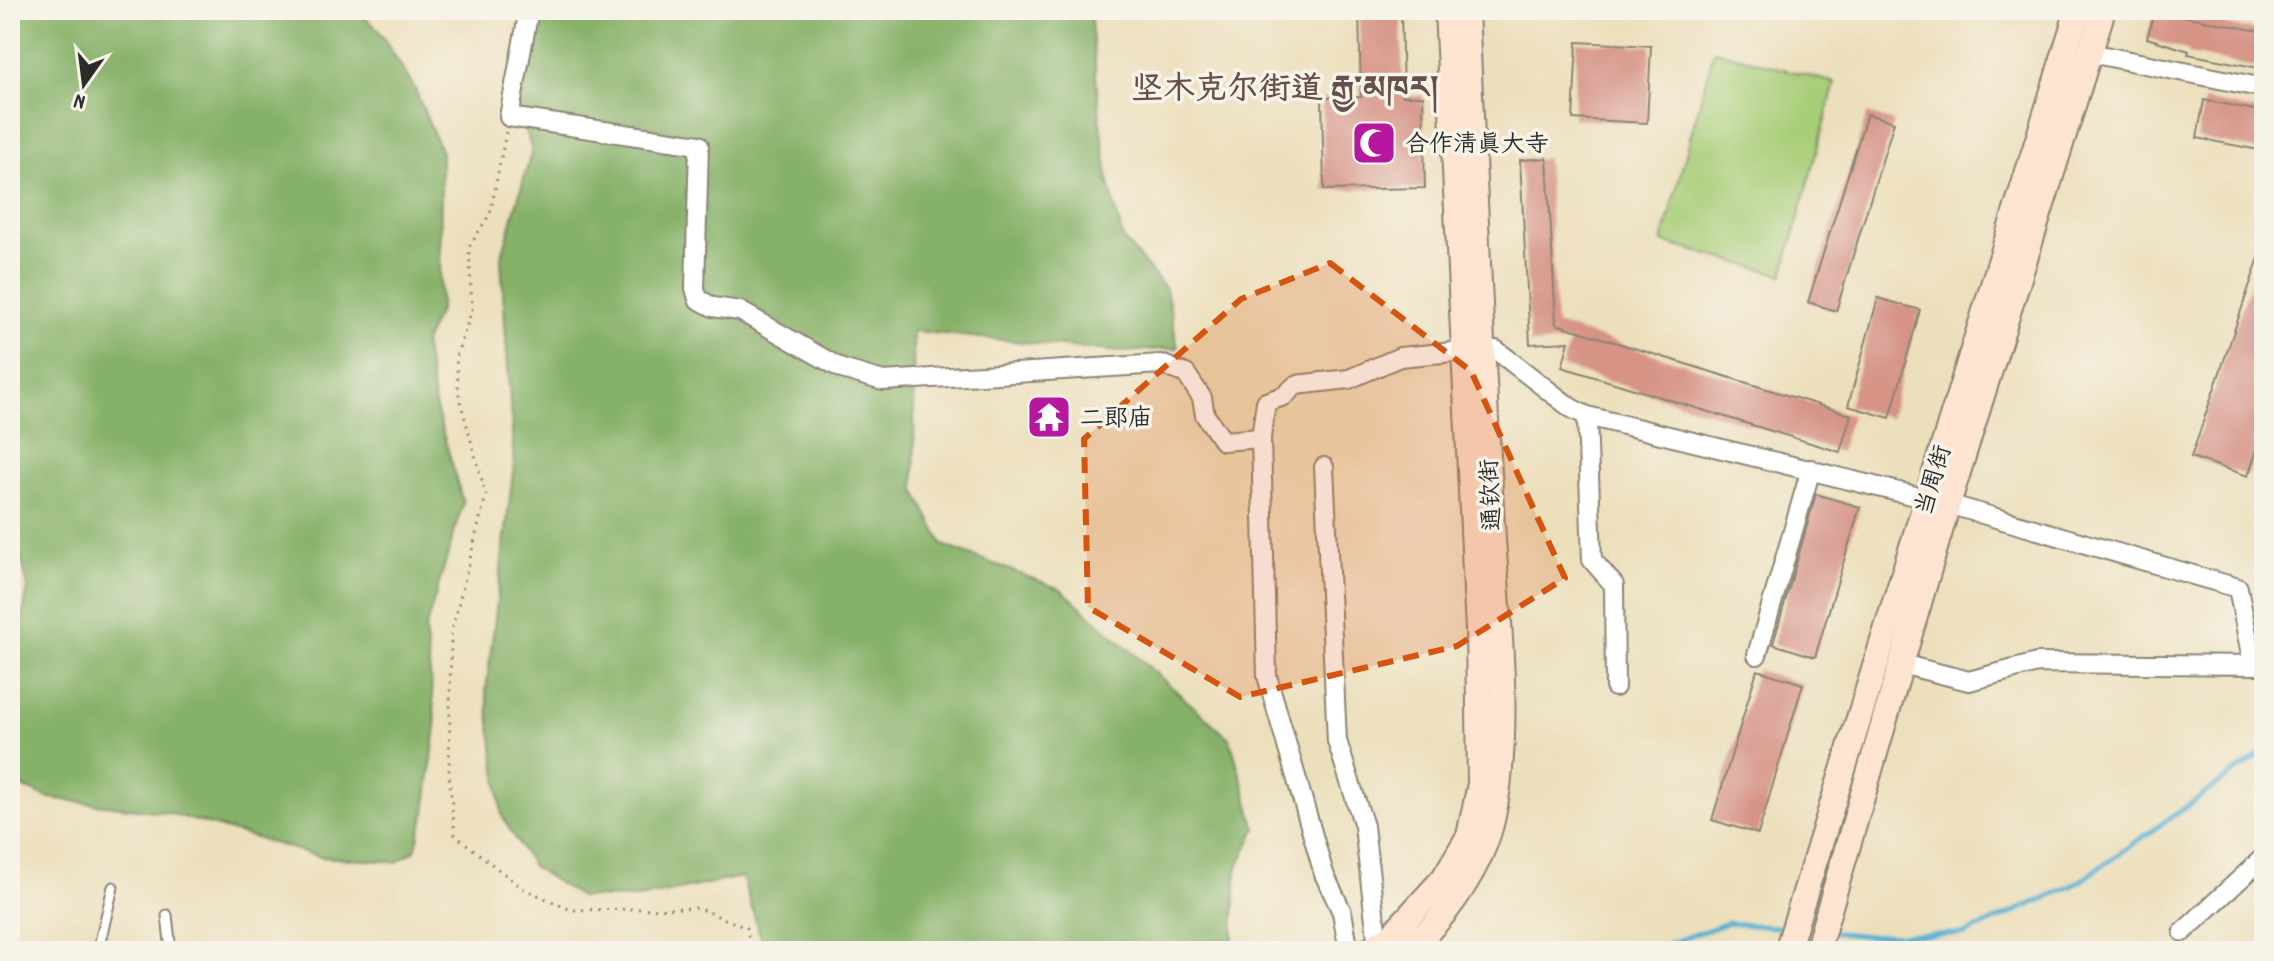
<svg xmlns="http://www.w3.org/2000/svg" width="2274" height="961" font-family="Dekko,'LXGW WenKai TC','Noto Serif Tibetan',sans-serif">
<rect width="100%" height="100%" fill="#f7f3e8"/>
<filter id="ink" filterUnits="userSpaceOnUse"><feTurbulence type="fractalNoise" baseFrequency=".0125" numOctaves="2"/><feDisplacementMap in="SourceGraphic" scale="16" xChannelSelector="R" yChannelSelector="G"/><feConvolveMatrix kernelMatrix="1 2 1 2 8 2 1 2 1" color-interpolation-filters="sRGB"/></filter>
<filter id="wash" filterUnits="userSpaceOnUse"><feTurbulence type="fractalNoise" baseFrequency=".006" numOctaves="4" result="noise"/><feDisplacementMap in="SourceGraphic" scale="32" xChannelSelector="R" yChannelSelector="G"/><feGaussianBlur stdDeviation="1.8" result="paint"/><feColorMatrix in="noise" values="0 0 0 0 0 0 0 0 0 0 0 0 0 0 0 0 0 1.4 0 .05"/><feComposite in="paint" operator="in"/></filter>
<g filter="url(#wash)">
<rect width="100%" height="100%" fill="#ecdfbc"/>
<path fill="#a8ce78" stroke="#6a7c52" stroke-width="2" d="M1714,50l121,33 -52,192 -121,-33z"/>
<g fill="#86b168" stroke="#586e4a" stroke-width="2">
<path d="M10,10h346l22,19 37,60 26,63 -1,157 -16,33 11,63 28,98 -38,127 11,96 -11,88 -10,36 -18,12 -76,-5 -152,-44 -120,-15 -39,-16v-92l18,-103 -7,-30 -11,-11z"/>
<path d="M536,10h554l10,109 8,60 15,60 43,50 12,59 -57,4 -208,-21 2,159 28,55 118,44 169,150 26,90 -19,39 -5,83h-467l-23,-74 -104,21 -58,-1 -48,-31 -30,-50 -16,-125 28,-227 -13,-205 31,-109 -15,-45z"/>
</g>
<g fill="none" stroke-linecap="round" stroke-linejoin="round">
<g stroke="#56b0d3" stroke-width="5">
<path d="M1829,932l40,4 96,-2 111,-50 188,-132"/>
<path d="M1646,951l82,-28 60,5"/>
</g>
</g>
<g id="blocks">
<g fill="#d69386">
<path d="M1359,10h42l2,86h20l2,92 -101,2 -2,-92 39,-1z"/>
<path d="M2155,10h29l-1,6 81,16v37l-76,-15 1,-3 -42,-13z"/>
<path d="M1577,42l74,4 -4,77 -74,-4z"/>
<path d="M2204,100l60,12v39l-67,-13z"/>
<path d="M1867,114l27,8 -58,189 -28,-9z"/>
<path d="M1547,158l9,166 295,91 -11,37 -278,-85 7,-25 -39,2 -10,-184z"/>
<path d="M2262,249l2,181 -16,46 -57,-19z"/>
<path d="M1878,298l42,12 -30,108 -42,-12z"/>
<path d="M1816,494l44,13 -45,150 -42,-13z"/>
<path d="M1757,670l46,14 -45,150 -46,-14z"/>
</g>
</g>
</g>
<g filter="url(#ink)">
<use href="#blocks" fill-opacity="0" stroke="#8c8574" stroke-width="2"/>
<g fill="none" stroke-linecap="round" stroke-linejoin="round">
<g stroke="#8c8574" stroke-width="13">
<g id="service">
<path d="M167,915l4,36"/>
<path d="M98,951l15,-64"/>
</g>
</g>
<g stroke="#8c8574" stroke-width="22">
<g id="minor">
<path d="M529,10l-20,107 190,28 -4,143 3,11 15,8 27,4 102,58 41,12 278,-17 25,10 16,24 3,17 18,26 38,-3"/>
<path d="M2090,53l174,35"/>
<path d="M1482,351l14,-1 75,58 16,8 361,88 290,84 15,77"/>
<path d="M1587,416l5,144 22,25 1,102"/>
<path d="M1324,467l13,274 27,85 14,120"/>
<path d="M1757,655l54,-186"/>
<path d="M1901,664l68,17 68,-18 224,2"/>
<path d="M2183,932l81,-75"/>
<path d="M1349,951l-7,-39 -18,-38 -57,-198 -6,-238 5,-36 18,-6 12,-11 53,-6 51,-22 64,-6"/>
</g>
</g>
<g stroke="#8c8574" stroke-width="28">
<g id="secondary">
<path d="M1367,951l23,-14 54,-59 25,-42 11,-52 -2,-154 -31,-620"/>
<path d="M1405,951c40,-29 78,-87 88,-135 20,-93 3,-213 -2,-309 -10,-165 -17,-331 -25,-497"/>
<path d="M1787,951l291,-941"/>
<path d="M1817,951l131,-447 155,-494"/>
</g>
</g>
<path stroke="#8c8574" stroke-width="3" stroke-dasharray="2 6" stroke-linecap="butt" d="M506,132l-16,82 -21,33 3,63 -16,47 3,40 27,98 -35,139 -2,141 6,60 67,53 49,22 127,-2 49,20 4,23"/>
<use href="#service" stroke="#fff" stroke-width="9"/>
<use href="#minor" stroke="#fff" stroke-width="18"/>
<use href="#secondary" stroke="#fde4d1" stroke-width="24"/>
</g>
</g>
<path fill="#d5540f" fill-opacity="0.2" stroke="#d5540f" stroke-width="6" stroke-dasharray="16 10" stroke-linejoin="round" d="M1330,263l141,108 94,207 -108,68 -217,51 -152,-90 -4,-168 157,-140z"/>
<defs>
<g id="mosque-square" transform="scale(2.3)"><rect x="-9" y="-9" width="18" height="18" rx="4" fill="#b5179e" stroke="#f7f3e8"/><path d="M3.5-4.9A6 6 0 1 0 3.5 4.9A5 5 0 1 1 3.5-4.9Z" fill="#fff"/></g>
<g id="temple-square" transform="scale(2.3)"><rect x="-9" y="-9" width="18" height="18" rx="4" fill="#b5179e" stroke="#f7f3e8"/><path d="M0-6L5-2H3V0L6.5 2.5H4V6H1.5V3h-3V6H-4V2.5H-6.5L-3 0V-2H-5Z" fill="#fff"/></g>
</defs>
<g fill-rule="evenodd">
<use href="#mosque-square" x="1374" y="143"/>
<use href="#temple-square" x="1049" y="417"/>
</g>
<g text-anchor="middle" stroke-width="7" stroke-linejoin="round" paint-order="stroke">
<g font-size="24" fill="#2b2b2b" stroke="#f7f3e8" text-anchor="start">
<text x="1405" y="151">合作清真大寺</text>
<text x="1080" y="425">二郎庙</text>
</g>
<g font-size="24" fill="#2b2b2b" stroke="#f7f3e8">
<text transform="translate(1932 480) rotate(-73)" y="8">当周街</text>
<text transform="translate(1490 495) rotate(-93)" y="8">通钦街</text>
</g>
<g font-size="32" font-weight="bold" fill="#674f4b" stroke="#f7f3e8">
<text x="1285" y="98">坚木克尔街道 རྒྱ་མཁར།</text>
</g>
</g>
<rect width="2274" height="961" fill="none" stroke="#f7f3e8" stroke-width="40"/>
<g transform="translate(84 84) rotate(194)" stroke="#f7f3e8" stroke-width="6" paint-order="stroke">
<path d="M0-6L14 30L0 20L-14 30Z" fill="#2b2b2b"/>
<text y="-12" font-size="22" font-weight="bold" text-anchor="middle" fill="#2b2b2b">N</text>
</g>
</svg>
